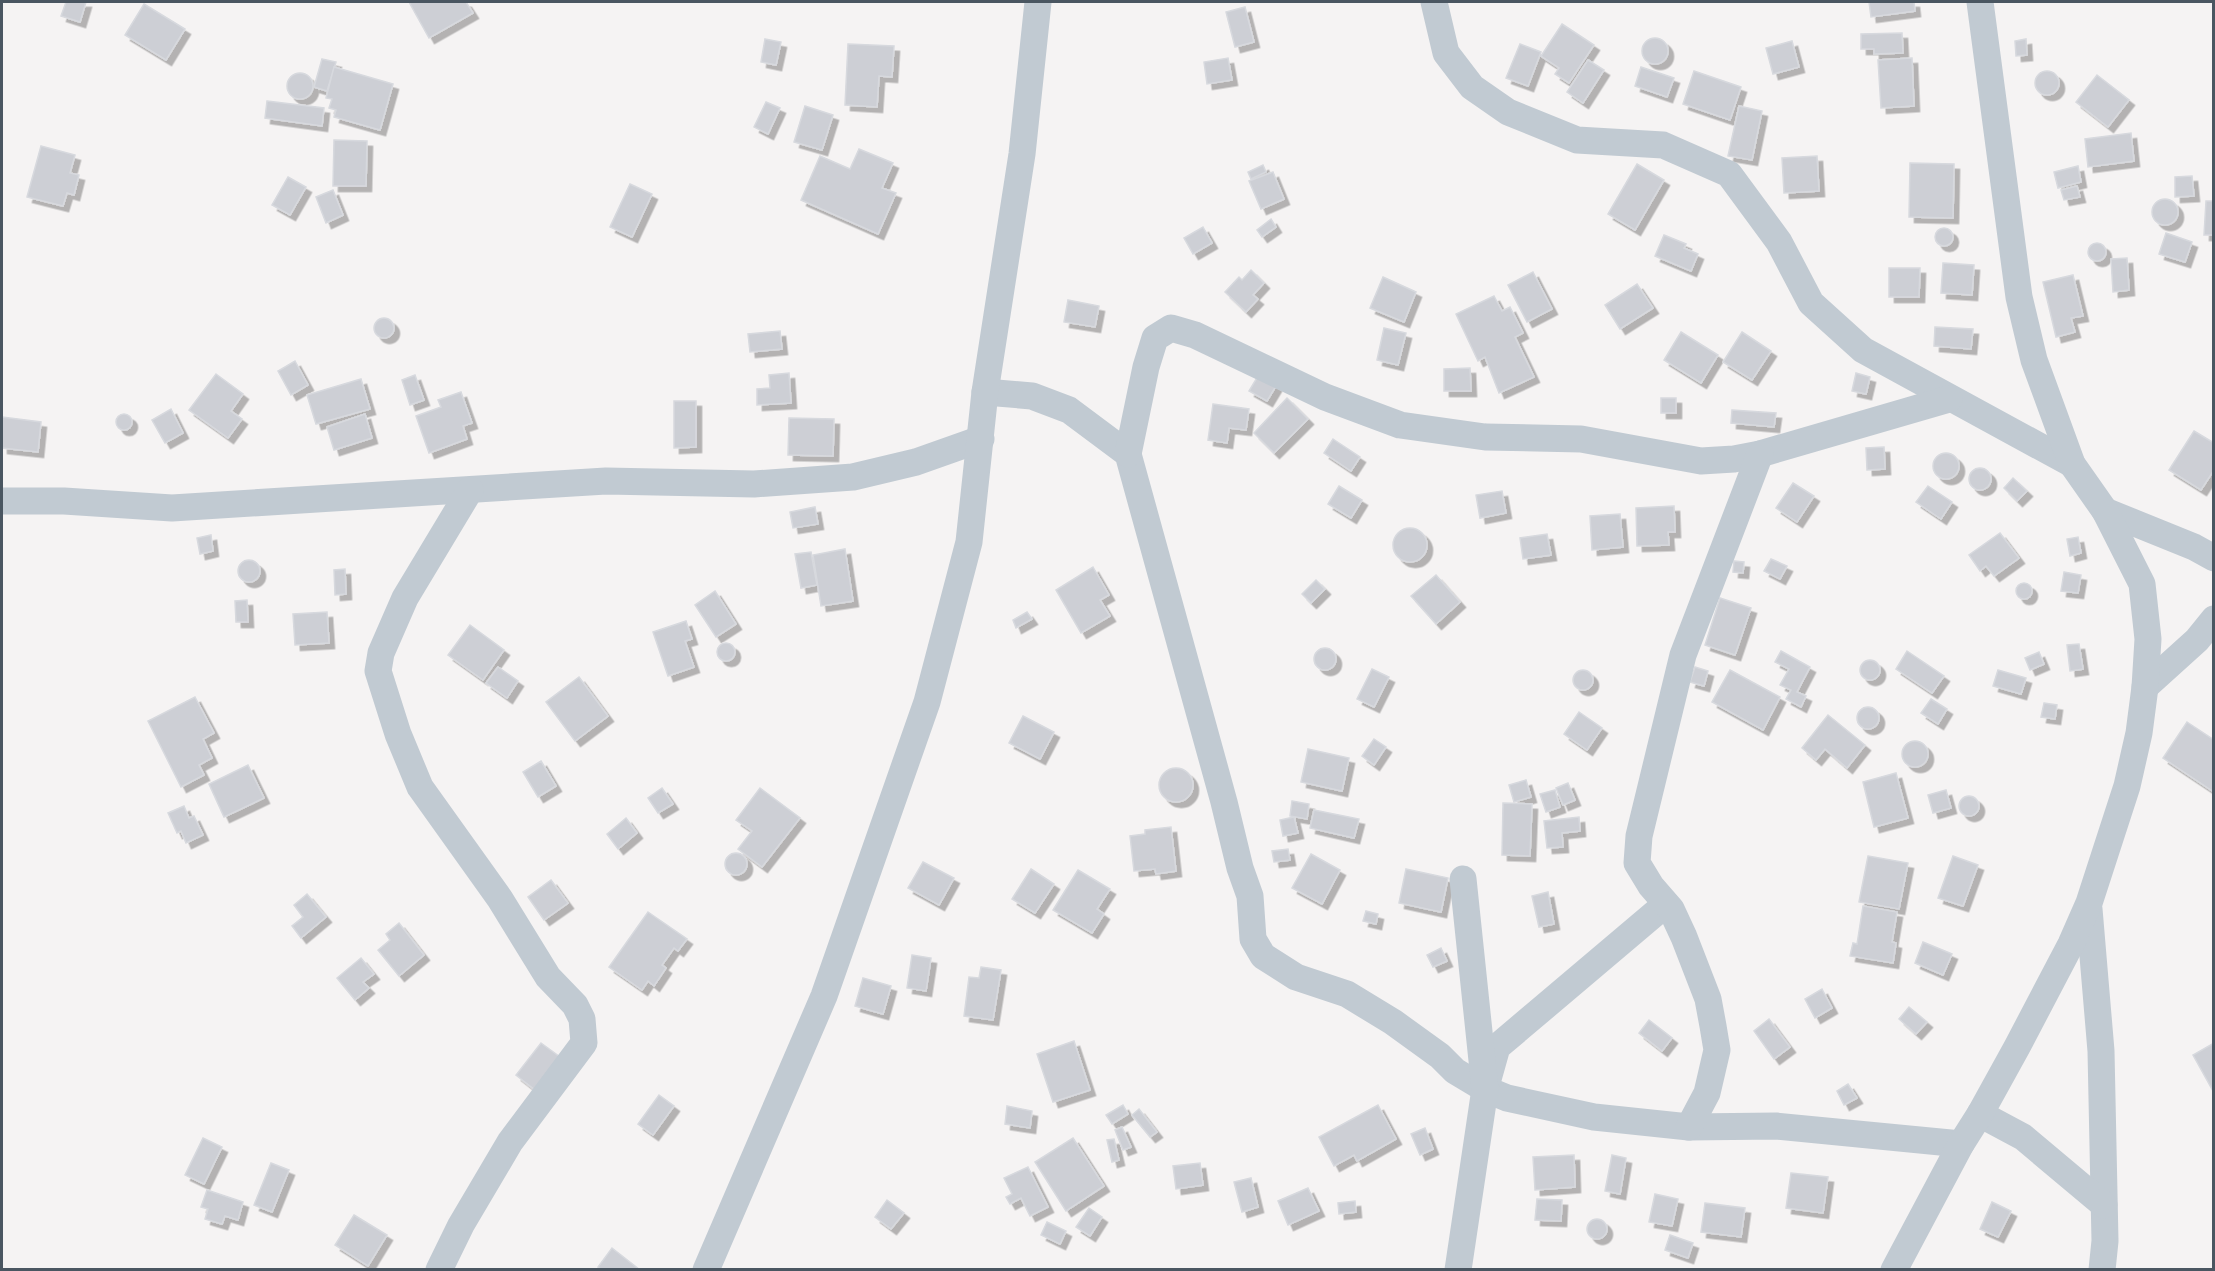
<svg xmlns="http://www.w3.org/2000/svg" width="2215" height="1271" font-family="'Golos Text',sans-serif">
<defs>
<filter id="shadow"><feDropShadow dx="5.5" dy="5.5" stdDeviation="0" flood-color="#0004"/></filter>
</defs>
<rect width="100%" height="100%" fill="#f5f3f3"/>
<g fill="#cdcfd5" stroke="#d7d9de" stroke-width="1.5" filter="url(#shadow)">
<path d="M66,2h20l-6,20 -19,-6z"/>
<path d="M409,2h57l7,11 -44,25z"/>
<path d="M1869,2h45l1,9 -44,6z"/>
<path d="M144,4l41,25 -19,31 -41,-25z"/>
<path d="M1245,7l9,35 -19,5 -9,-35z"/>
<path d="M1562,24l32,21 -25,38 -14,-9 4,-6 -18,-12z"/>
<path d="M1902,33l1,20 -29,1v-5h-13v-15z"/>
<circle cx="1655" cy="51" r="13"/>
<path d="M765,39l16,3 -5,23 -15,-3z"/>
<path d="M2026,39l1,16 -11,1 -1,-15z"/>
<path d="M1792,41l7,26 -26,7 -7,-26z"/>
<path d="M848,44l46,2 -2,31 -13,-1 -2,31 -32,-2z"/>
<path d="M1520,44l21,8 -13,34 -22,-8z"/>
<path d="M1228,58l4,22 -25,4 -3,-22z"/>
<path d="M1912,58l2,48 -33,2 -3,-48z"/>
<path d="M322,59l14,3 -9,29 -13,-4z"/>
<path d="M1588,60l16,10 -21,33 -16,-11z"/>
<path d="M334,67l59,17 -13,46 -46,-13 2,-7 -7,-2 3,-9 -6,-1z"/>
<path d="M1641,67l33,11 -7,19 -32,-11z"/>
<path d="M1694,71l47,16 -11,33 -47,-16z"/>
<circle cx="2047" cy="83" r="12"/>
<circle cx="300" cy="86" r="13"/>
<path d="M2097,75l32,25 -21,27 -32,-25z"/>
<path d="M267,101l57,7 -2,18 -57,-8z"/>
<path d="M766,102l14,6 -12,26 -14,-7z"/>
<path d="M805,106l28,9 -11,35 -28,-8z"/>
<path d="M1739,106l23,5 -10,49 -24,-4z"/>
<path d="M2131,133l3,28 -46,6 -3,-28z"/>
<path d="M334,140l33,1 -1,45h-33z"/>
<path d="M41,146l34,9 -5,18 9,2 -5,20 -7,-2 -4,13 -36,-9z"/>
<path d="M859,149l34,14 -11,25 14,5 -18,41 -77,-34 19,-44 30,13z"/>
<path d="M1817,156l2,35 -35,2 -2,-35z"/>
<path d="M1910,163l44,1 -1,54 -44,-1z"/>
<path d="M1637,164l27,16 -29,50 -27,-16z"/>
<path d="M1263,165l3,7 -15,7 -3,-7z"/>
<path d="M2078,166l3,16 -23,6 -4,-16z"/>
<path d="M1273,172l11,27 -23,10 -12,-28z"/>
<path d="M2192,176l2,20 -19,1v-20z"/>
<path d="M288,177l18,10 -16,28 -18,-10z"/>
<path d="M630,184l22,10 -20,43 -22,-10z"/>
<path d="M2077,186l3,11 -16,3 -3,-10z"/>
<path d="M333,190l10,25 -17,8 -10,-26z"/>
<circle cx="2165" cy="212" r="13"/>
<path d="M2206,201h8v34h-10z"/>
<path d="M1271,219l5,8 -14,10 -5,-7z"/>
<path d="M1203,227l9,16 -19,11 -9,-16z"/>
<circle cx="1944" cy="237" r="9"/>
<path d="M2166,233l26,9 -7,20 -26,-8z"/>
<path d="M1664,235l22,9 -2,4 14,6 -7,17 -36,-15z"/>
<circle cx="2097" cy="252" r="9"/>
<path d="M2127,258l2,32 -16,2 -2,-33z"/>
<path d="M1943,263l31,2 -2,30 -31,-2z"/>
<path d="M1889,268h31l-1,29h-30z"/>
<path d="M1251,270l13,13 -11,12 5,4 -12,13 -21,-20 14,-15 3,3z"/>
<path d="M1533,272l19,37 -25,13 -19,-37z"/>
<path d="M2073,275l10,41 -12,2 4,14 -19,5 -13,-55z"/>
<path d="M1383,277l33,15 -12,30 -34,-14z"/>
<path d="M1637,284l16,24 -33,21 -15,-24z"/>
<path d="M1494,296l8,15 8,-4 13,26 -8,4 19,40 -35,16 -14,-36 -7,4 -22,-47z"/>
<path d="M1068,300l31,6 -4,21 -31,-5z"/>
<circle cx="384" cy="328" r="10"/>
<path d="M1935,327l38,2 -2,20 -37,-3z"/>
<path d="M1384,328l22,5 -8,32 -21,-5z"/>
<path d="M780,331l2,18 -32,3 -2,-18z"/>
<path d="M1681,332l37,23 -17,28 -37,-23z"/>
<path d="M1742,332l29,19 -19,29 -29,-18z"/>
<path d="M295,361l13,24 -17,10 -13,-24z"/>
<path d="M1470,368l1,23h-27v-22z"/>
<path d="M789,373l2,30 -34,2v-16l13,-1 -1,-13z"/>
<path d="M1856,373l14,4 -4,17 -14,-3z"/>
<path d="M216,374l27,20 -12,17 11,8 -14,19 -39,-28z"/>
<path d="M415,375l9,25 -14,5 -8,-25z"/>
<path d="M1258,376l18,10 -9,15 -18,-10z"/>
<path d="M361,379l9,30 -54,15 -9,-29z"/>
<path d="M461,392l11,31 -9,3 4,13 -38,14 -13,-37 25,-9 -3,-7z"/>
<path d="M1287,398l21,21 -34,34 -20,-20z"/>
<rect x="1661" y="398" width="15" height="15"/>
<path d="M674,401h22v46l-22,1z"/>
<path d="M1213,404l36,5 -3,21 -17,-2 -2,15 -19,-3z"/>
<path d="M171,409l12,24 -18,10 -13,-23z"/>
<path d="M1732,410l44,3 -2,14 -43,-4z"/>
<path d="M365,414l7,24 -38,12 -7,-23z"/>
<circle cx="124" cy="422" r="8"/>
<path d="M2,417l39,5 -3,30 -36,-4z"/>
<path d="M789,418l45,1 -1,37 -45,-1z"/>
<path d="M2194,431l20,12v27l-13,20 -32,-20z"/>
<path d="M1333,439l27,18 -9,14 -27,-18z"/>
<path d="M1884,447l1,22 -18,1 -1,-22z"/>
<circle cx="1946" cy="466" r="13"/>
<circle cx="1980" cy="479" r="11"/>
<path d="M2013,478l14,13 -10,10 -13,-13z"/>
<path d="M1793,483l21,13 -17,26 -21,-14z"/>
<path d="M1339,486l23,14 -11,18 -23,-14z"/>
<path d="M1928,486l24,16 -11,17 -25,-17z"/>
<path d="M1502,491l4,22 -26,5 -4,-23z"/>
<path d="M1674,506l1,26h-7l1,13 -32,1 -1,-38z"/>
<path d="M815,507l3,17 -25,4 -3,-16z"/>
<path d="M1620,514l3,33 -31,3 -2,-34z"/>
<circle cx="1410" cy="545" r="17"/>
<path d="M2000,533l19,25 -25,18 -8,-10 -6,5 -11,-16z"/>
<path d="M1547,534l4,21 -28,4 -3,-21z"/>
<path d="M211,535l2,16 -13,3 -3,-16z"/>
<path d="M2078,537l3,16 -11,3 -3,-17z"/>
<path d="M845,549l8,52 -32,5 -8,-51z"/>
<path d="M811,552l6,33 -16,3 -6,-34z"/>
<path d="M1771,559l16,7 -7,13 -16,-8z"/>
<circle cx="249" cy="571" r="11"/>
<path d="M1734,561l10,1 -1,11 -10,-1z"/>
<path d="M1093,567l16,28 -9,5 10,16 -29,17 -25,-43z"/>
<path d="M345,569l1,25 -11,1 -1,-25z"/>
<path d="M2064,572l17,3 -3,18 -17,-2z"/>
<path d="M1436,575l24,27 -24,22 -25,-28z"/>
<path d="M1316,580l9,9 -14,14 -9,-9z"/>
<circle cx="2024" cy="591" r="8"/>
<path d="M715,591l21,33 -20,13 -21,-32z"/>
<path d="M1720,598l31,10 -16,47 -30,-10z"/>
<path d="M247,600l1,22h-12l-1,-21z"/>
<path d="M327,612l2,31 -34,2 -2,-31z"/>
<path d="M1027,612l5,7 -16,9 -3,-8z"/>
<path d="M686,621l6,18 -7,2 9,26 -26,9 -15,-44z"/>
<path d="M470,625l34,25 -21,30 -35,-25z"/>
<circle cx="726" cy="652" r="9"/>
<path d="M2079,644l4,25 -13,2 -3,-26z"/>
<circle cx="1325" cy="659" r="11"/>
<path d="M1781,651l29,16 -13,25 9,4 -5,11 -15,-8 5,-9 -11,-5 9,-16 -14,-7z"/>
<path d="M1907,651l37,25 -12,17 -36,-24z"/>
<path d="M2039,652l5,12 -14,6 -5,-12z"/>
<circle cx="1870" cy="670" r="10"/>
<path d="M498,667l20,14 -11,17 -21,-15z"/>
<path d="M1695,667l13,4 -4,15 -14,-4z"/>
<path d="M1372,669l17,8 -15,30 -17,-8z"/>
<path d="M1730,670l50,27 -17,33 -51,-28z"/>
<path d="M1998,670l28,8 -5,16 -28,-8z"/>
<circle cx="1583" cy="680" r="10"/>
<path d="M579,677l29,39 -33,25 -29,-39z"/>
<path d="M195,697l19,36 -11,6 9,19 -13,7 5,10 -23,12 -33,-66z"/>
<path d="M1931,699l16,10 -9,15 -17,-11z"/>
<path d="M2044,703l13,2 -2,14 -14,-2z"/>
<circle cx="1868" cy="718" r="11"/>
<path d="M1579,712l23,16 -15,22 -23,-16z"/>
<path d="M1828,715l37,30 -18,23 -22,-19 -9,11 -14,-12z"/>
<path d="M1023,716l31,16 -14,27 -31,-16z"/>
<path d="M2187,722l27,18v52l-51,-34z"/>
<path d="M1374,739l12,8 -12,18 -12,-9z"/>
<circle cx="1915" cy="754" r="13"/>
<path d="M1308,749l41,9 -7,33 -41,-9z"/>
<path d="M541,761l15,25 -18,11 -15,-25z"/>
<path d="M248,765l16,33 -40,19 -15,-33z"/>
<circle cx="1176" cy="785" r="17"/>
<path d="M1896,773l12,45 -34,9 -11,-45z"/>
<path d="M1526,780l5,17 -17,5 -5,-17z"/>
<path d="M1568,783l7,17 -12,5 -7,-17z"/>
<path d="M662,788l11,16 -15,9 -10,-15z"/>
<path d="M760,788l40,30 -38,49 -24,-18 14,-18 -16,-11z"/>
<path d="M1555,790l5,17 -14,5 -6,-18z"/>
<path d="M1946,790l5,18 -18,5 -5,-18z"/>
<circle cx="1969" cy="806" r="10"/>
<path d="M1292,801l17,3 -2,15 -17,-3z"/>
<path d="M1503,803l29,1 -2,52 -28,-1z"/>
<path d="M184,806l5,12 5,-2 9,19 -17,8 -5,-12 -4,2 -9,-20z"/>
<path d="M1314,810l45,9 -5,19 -44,-10z"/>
<path d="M1294,817l4,16 -15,3 -3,-16z"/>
<path d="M1579,817l1,14 -18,2 1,14 -16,1 -3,-27z"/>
<path d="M626,818l11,15 -19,16 -11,-15z"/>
<path d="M1171,827l5,44 -20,3 -1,-5 -21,2 -4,-35 15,-2v-4z"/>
<path d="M1288,849l2,11 -16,2 -2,-11z"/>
<circle cx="736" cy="864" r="11"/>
<path d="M1311,854l29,16 -18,34 -30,-16z"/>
<path d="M1868,856l40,7 -9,46 -40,-7z"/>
<path d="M1953,856l25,9 -15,41 -25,-8z"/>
<path d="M923,862l31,16 -15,27 -31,-17z"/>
<path d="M1031,869l23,15 -19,29 -23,-14z"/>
<path d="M1406,869l42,9 -7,34 -42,-9z"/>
<path d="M1078,870l32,19 -13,20 7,5 -12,19 -39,-23z"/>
<path d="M551,880l17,23 -24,17 -16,-23z"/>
<path d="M1548,892l6,32 -15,3 -7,-31z"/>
<path d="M307,894l19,23 -25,21 -9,-12 11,-9 -9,-12z"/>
<path d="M1863,906l34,6 -5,30 4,1 -3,20 -43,-7 3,-13 4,1z"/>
<path d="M1366,911l12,3 -2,10 -13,-3z"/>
<path d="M648,912l39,27 -9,12 -4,-3 -12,17 4,3 -12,18 -6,-5 -6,9 -33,-23z"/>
<path d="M399,923l25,32 -25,21 -21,-26 12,-10 -4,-6z"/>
<path d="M1923,942l29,12 -9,21 -28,-12z"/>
<path d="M1441,948l6,13 -14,6 -6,-12z"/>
<path d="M912,955l19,3 -5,33 -19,-3z"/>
<path d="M361,958l13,16 -11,8 6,6 -14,12 -18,-22z"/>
<path d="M981,967l20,3 -8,50 -29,-4 5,-39 10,1z"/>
<path d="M863,978l28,8 -8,28 -28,-8z"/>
<path d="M1822,989l10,19 -17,10 -10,-19z"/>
<path d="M1909,1007l18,15 -11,12 -17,-15z"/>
<path d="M1769,1019l21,28 -16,12 -20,-28z"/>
<path d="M1649,1020l23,18 -10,13 -23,-18z"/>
<path d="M1074,1041l16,49 -37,12 -16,-48z"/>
<path d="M541,1043l19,14 -25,33 -19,-15z"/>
<path d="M2214,1043v47l-1,1 -20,-36z"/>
<path d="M1848,1084l9,14 -13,7 -7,-14z"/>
<path d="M659,1095l15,11 -21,29 -15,-11z"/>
<path d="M1123,1105l5,9 -16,10 -6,-9z"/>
<path d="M1378,1105l18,34 -39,22 -3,-6 -20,11 -15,-29z"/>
<path d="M1007,1106l25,5 -2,17 -25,-4z"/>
<path d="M1139,1109l18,23 -7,5 -18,-22z"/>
<path d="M1122,1127l9,20 -8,3 -8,-20z"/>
<path d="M1425,1128l8,21 -13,6 -9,-21z"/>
<path d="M203,1138l19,9 -18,37 -19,-9z"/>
<path d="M1073,1138l31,48 -38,25 -31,-49z"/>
<path d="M1114,1139l5,21 -7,2 -5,-22z"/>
<path d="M1574,1155l1,32 -40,3 -2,-33z"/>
<path d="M1612,1155l14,3 -6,36 -15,-3z"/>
<path d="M271,1163l18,7 -17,42 -18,-7z"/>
<path d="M1200,1163l3,22 -27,4 -3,-23z"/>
<path d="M1028,1167l20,40 -18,9 -9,-18 -11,6 -4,-7 6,-3 -8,-16z"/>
<path d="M1791,1173l37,4 -5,36 -37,-5z"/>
<path d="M1251,1178l7,29 -16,5 -8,-30z"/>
<path d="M1308,1188l11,23 -31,14 -10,-24z"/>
<path d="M207,1190l36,12 -5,18 -13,-4 -3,8 -17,-5 3,-10 -7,-2z"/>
<path d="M1655,1194l23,5 -6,27 -23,-4z"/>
<path d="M1537,1199l25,1 -1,21 -26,-1z"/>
<path d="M887,1200l17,13 -13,16 -16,-12z"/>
<path d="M1355,1201l1,11 -17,2 -1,-11z"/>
<path d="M1992,1202l19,9 -13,26 -18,-8z"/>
<path d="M1705,1203l40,5 -4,29 -40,-5z"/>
<path d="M1089,1208l13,9 -12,19 -14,-9z"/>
<path d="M354,1215l33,20 -19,31 -33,-21z"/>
<circle cx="1597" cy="1229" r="10"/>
<path d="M1047,1222l19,9 -6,13 -19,-9z"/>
<path d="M1670,1235l23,8 -5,15 -23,-8z"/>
<path d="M612,1248l28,22h-38l-4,-3z"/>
</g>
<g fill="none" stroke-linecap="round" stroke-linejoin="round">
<g stroke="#c1cad2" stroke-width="27">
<path d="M1434,2l12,51 26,34 36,25 69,28 86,5 66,29 50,68 32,61 52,47 209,114"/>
<path d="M985,392l47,4 37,14 59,44 96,348 16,66 10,28 3,43 10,17 33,21 51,17 46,28 47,34 15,15 30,18 22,9 87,19 95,10 87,-1 185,18"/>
<path d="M1128,454l18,-87 9,-29 16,-10 24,7 130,62 75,28 85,12 96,2 120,22 33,-2 26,-5 189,-55"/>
<path d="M2,501h62l108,7 434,-27 148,3 99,-7 63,-15 65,-23"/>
<path d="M2105,511l89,36 20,11"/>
<path d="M2145,687l52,-47 17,-21"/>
<path d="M2089,909l12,142 4,190 -3,29"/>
<path d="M1488,1079l9,-32 169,-143"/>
<path d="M1980,1114l43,23 81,68"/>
<path d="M1689,1127l18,-34 10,-43 -4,-24 -5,-27 -24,-62 -13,-28 -20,-23 -14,-23 2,-27 44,-181 77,-201"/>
<path d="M439,1270l22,-45 49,-83 74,-99 -2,-24 -7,-14 -27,-28 -48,-78 -80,-112 -22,-53 -20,-63 3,-18 24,-55 65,-108"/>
<path d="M706,1270l118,-274 103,-294 42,-160 16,-150 37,-238 16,-152"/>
<path d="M1458,1270l27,-181 -22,-210"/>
<path d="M1894,1270l67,-126 19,-30 37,-67 54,-103 18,-41 38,-117 12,-53 6,-46 3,-48 -6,-55 -37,-73 -33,-47 -38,-104 -15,-63 -39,-295"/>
</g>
</g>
<rect width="2215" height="1271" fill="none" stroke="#4a5661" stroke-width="6"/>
</svg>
